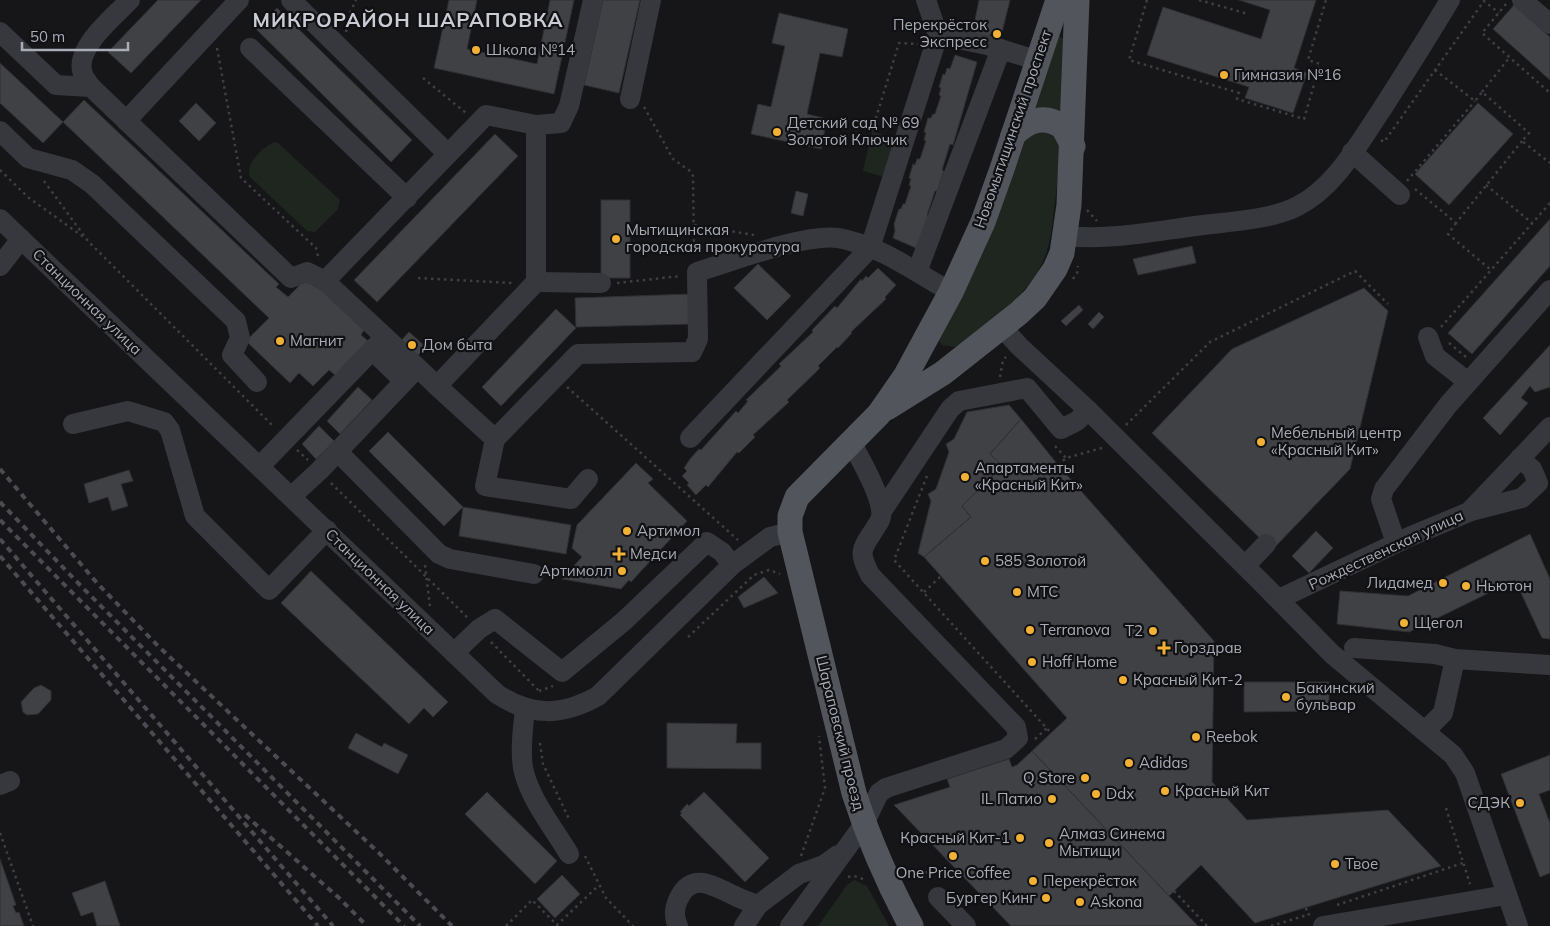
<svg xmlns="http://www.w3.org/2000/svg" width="1550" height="926" font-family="Mulish,sans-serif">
<rect width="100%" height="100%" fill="#161618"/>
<g fill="#1e261f">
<path d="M1059,36l4,3 -1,77 -29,-6z"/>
<path d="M1049,129c17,21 11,32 8,57 -3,21 -4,42 -9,61 -11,44 -56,72 -89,99l-5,1 -12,-2 -5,-6 82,-199z"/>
<path d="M872,131l24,8 -12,38 -21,-6z"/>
<path d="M277,142l63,58 -2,9 -23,23 -8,-1 -57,-54c-6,-12 15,-34 27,-35z"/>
<path d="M854,880l13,6 22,40h-71l29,-41z"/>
</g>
<g fill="#404145" stroke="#303034">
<path d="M158,0h43l-70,73 -23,-21z"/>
<path d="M449,0h28l-10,49 70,15 13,-64h24l-20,94 -120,-26z"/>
<path d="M603,0h37l-21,93 -35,-8z"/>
<path d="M979,0h31l-9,36 -11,-2 -1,5 -17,-4z"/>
<path d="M1239,0h77l-22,68 13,5 -14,40 -48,-15 4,-11 -102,-32 16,-48 98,32 9,-29z"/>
<path d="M1514,5l36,32v43l-57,-51z"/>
<path d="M277,8l135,132 -21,22 -135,-133z"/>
<path d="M779,13l69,16 -6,28 -22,-4 -13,61 20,5 -6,30 -70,-15 7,-30 13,3 14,-61 -13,-3z"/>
<path d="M955,55l22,7 -24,83 -3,-1 -8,26 2,1 -7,20h-2l-8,24 2,1 -13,32 -23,-10 2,-7 -1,-7 5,-15h2l2,-5h2l6,-18 -2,-1 2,-6 -2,-1 4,-14 2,1 2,-6h3l6,-18 -2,-1 2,-7 -2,-1 4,-14h3l2,-4h2l6,-18 -2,-1 2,-7 -2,-1 4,-13 2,1 2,-7 3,1z"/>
<path d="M0,63l63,59 -20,21 -43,-40z"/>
<path d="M84,100l195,184 -3,3 12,10 20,-20 56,53 -3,5 7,6 -33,34 -6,-5 -16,16 -14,-13 -9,10 -44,-42 23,-23 -206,-196z"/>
<path d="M196,103l20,20 -17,18 -20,-20z"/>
<path d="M1478,103l35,31 -64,71 -34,-31z"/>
<path d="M495,134l23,22 -141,146 -23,-22z"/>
<path d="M796,191l12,3 -5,22 -12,-3z"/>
<rect x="601" y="200" width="29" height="78"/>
<path d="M1550,219v47l-78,88 -24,-21z"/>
<path d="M1192,246l4,17 -58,12 -5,-16z"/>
<path d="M758,264l33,32 -24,24 -33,-32z"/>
<path d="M878,268l18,17 -11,12 1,2 -35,33 1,1 -14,15 -1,-1 -19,19 2,2 -33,32 2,2 -36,33 2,2 -16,16 -2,-1 -29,35 -2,-2 -10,10 -9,-10 2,-2 -7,-7 5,-5 -3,-3 6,-9 9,-10 2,1 35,-39 2,2 10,-12 -2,-1 35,-34 -2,-2 34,-32 -1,-2 23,-24 2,2 24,-29 1,2 4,-5 2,2z"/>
<path d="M1364,288l24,23 -38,158 -78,81 -120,-117 80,-84z"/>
<path d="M692,294l1,30 -117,3 -1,-29z"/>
<path d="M1079,305l4,5 -17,16 -5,-5z"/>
<path d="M556,309l20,19 -75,78 -19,-19z"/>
<path d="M1099,312l5,5 -11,12 -5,-5z"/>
<path d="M409,332l17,15 -11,11 -16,-15z"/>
<path d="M1550,345v42l-15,5 -5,-6 -9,12 7,5 -28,32 -17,-17z"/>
<path d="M358,387l14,13 -32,34 -13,-13z"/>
<path d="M1009,405l12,14 -31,35 12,12 -40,40 9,11 -47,40 -6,-4 13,-52 -3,-7 8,-5 13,-37 -3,-8 8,-5 13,-27z"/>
<path d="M1021,419l37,46 156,176 -2,141 35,38 141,-10 53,56 -186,57 -54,-58 -32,31 -137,-145 35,-33 -143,-161 47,-40 -9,-11 40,-40 -12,-12z"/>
<path d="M319,426l15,15 -18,18 -14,-15z"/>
<path d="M388,432l75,75 -19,19 -75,-75z"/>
<path d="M636,463l17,16 -5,4 39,38 -56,61 -2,-2 -8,9 -59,-10 20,-22 -10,-9 5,-23z"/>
<path d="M129,470l4,11 -12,3 7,22 -16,5 -4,-14 -19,6 -5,-19z"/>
<path d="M463,507l108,18 -5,29 -107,-18z"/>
<path d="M1316,531l17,17 -24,25 -17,-17z"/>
<path d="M1530,534l20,45v60l-8,-1 -27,-58 -106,52 -72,-8 3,-33 68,5z"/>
<path d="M311,571l137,131 -15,15 -9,-9 -15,16 -128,-121z"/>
<path d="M764,577l14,16 -34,15 -6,-11z"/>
<path d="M1244,682h85v29l-85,1z"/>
<path d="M41,685l10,6v9l-13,14 -11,1 -4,-3 -2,-10 13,-14z"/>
<path d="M667,723l70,1 -1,19h25v26l-94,-1z"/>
<path d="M356,733l26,14 2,-4 24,12 -10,19 -50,-26z"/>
<path d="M1032,751l137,145 29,30h-187l-117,-121 56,-18 -3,-8 62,-20 3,8 5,-2z"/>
<path d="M1550,755v35l-11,4 11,29v50l-10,4 -39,-103z"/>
<path d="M487,792l70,69 -22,23 -70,-70z"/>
<path d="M704,792l65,66 -24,24 -65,-67 2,-2 -2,-1 7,-8 2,2z"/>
<path d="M0,859l16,46 -3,1 3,7 3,-1 5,14h-24z"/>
<path d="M562,875l18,19 -25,24 -18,-19z"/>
<path d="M105,881l15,45h-23l-4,-14 -12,4 -9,-23z"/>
</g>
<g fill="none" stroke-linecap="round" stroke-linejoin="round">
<g stroke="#3d3f44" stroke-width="2.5" stroke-dasharray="2.5 4" stroke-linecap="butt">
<path d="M1147,0l-18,60 110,33 -2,6 67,20 16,-55 -12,-4 18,-60"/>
<path d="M1199,0l49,14"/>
<path d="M1506,4l-24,29 68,60"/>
<path d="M346,32l3,-17 7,-15"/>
<path d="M217,48l24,130 75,70 3,12"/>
<path d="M1435,70l40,31 7,-9 47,41 -7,8 28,22"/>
<path d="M423,78l43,35"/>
<path d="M1482,92l27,-34"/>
<path d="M644,107l29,52 17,12 3,5 1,78"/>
<path d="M872,131l27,-88 19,1"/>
<path d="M1381,140l3,2 100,-141 15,12"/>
<path d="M0,170l29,28 56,40"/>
<path d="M44,181l44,60 186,186"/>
<path d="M1407,181l68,-80"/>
<path d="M1486,185l46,38"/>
<path d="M1415,189l41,34 66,-82"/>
<path d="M1087,210l10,11"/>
<path d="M1456,223l-8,11 43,36"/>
<path d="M694,225l60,10"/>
<path d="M418,278l94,5"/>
<path d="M1073,279l4,-6 1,-7"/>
<path d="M617,283l64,-7"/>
<path d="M1441,327l109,-124"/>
<path d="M1449,343l17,14"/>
<path d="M1000,377l3,-17 3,-3"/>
<path d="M567,387l171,153"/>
<path d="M1126,425l84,-83 145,-71 33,33"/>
<path d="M1055,446l11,12"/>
<path d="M297,450l11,10"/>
<path d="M1058,465l8,-7 36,-10"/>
<path d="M927,476l-33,84 157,173"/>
<path d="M331,483l137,135"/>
<path d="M425,565l5,42"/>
<path d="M924,592l17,-16"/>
<path d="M688,637l66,-62 15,-5 11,4"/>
<path d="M491,642l50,51"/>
<path d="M539,691l14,-5"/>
<path d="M1035,739l12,-11"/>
<path d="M540,743l3,21 27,57"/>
<path d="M1446,808l24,76"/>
<path d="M0,833l33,93"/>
<path d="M585,856l21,42 27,28"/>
<path d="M801,856l24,-68 -6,-52"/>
<path d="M905,874l52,-4"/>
<path d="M848,877l6,-1 12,4"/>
<path d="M1174,891l33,35"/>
<path d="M1337,905l126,-42"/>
<path d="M1306,908l2,7"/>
<path d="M506,926l26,-26 25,25 42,-40"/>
<path d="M1271,926l39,-12"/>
</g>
<g stroke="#37383d" stroke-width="20">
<path d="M291,0l157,154"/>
<path d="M593,0l-24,106 -8,17 -25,2v157l65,1"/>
<path d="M926,0l12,35 49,10 49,15"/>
<path d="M1522,0l28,24"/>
<path d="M0,32l56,53 35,2 200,191 16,-6 18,9"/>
<path d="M250,48l157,150"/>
<path d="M91,87c-2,-4 -7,-8 -8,-13 -10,-25 31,-57 47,-74"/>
<path d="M630,99l21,-99"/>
<path d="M126,121l113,-121"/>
<path d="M0,131l28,27 44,12 20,14 144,137 4,17 -8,17 25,27"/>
<path d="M1352,152l48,43"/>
<path d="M0,219l497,475c35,23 65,22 101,2l134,-131 38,-28 20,-5"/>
<path d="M1065,236c42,4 82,-3 123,-9 33,-5 79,-6 108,-20 39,-19 63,-64 86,-98 23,-36 46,-72 68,-109"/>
<path d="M0,266l21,-27"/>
<path d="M917,272l84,-223"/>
<path d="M1002,327l17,19 69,64 174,173 70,71 121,101 12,18 53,153"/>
<path d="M385,337l-60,-56 161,-166 50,10"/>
<path d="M1428,337l7,19 33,26"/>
<path d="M372,350l32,31"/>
<path d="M437,386l58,53 83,-85 114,-2 6,-13 -1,-67c34,-10 108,-39 141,-34 41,7 77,34 113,54"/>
<path d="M73,424l55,-13 36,11 6,8 25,86 74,74 58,-60"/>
<path d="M690,438l180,-190 68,-213"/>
<path d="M495,439l-10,47 86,13 17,-20"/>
<path d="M337,451l102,103 11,5 84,15"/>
<path d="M260,466l125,-129 52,49 99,-104"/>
<path d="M292,496l27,-25 98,-103"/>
<path d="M882,511l68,-102 9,-8 68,-13 34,41 16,-8 11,-11"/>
<path d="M1471,511l51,-13 16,-15 -6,-14 -12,-11"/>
<path d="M1396,543l-15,-44 3,-10 64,-84 102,-115"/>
<path d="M1245,566l21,-22"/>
<path d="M1279,599l130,-62 60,-25 81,-85"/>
<path d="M1354,648l81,6 20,5 95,6"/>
<path d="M454,653l25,-24 16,-10 67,53 62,-51 83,-79 15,10 10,13"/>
<path d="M525,709c-2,19 -5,39 -2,59 6,30 30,59 46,86"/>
<path d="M1425,731l18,-18 12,-54"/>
<path d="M0,785l10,-4"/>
<path d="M938,897l28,29"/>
<path d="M678,926c-4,-8 -4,-17 0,-26 13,-29 34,-15 55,-5 8,4 16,7 25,10"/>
<path d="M744,926l14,-21 41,-31 25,-9 14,-10"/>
<path d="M790,926l74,-102 15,-31 7,-5 120,-39 12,-11 -2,-11 -146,-152c-11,-23 -10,-24 4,-45 2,-4 6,-8 7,-13 3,-17 -21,-59 -30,-75"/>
<path d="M1323,926l183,-31"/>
</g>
<g stroke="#53555c" stroke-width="25">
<path d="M1013,135c15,-15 32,-21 50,-8l10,19"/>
<path d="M887,408l56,-35 76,-60 16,-15 20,-29 7,-16 7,-48 8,-205"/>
<path d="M911,926c-23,-43 -42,-86 -57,-133l-64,-261v-16l7,-19 82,-83 27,-39 45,-83 32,-70 19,-53 56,-169"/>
</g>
<g stroke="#4a4c52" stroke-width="4" stroke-dasharray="6 5" stroke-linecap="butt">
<path d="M0,469l97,114 61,63 221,207 73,73"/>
<path d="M0,502l80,83 340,341"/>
<path d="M0,520l404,406"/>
<path d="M0,539l333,387"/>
<path d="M0,556l318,370"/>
<path d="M245,815l93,82 29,29"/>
</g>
</g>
<g fill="#f2b134" stroke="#111113" stroke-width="2">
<circle cx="997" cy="34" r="5"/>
<circle cx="476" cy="50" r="5"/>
<circle cx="1224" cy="75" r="5"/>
<circle cx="777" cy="132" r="5"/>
<circle cx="616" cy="239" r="5"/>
<circle cx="280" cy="341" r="5"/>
<circle cx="412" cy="345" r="5"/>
<circle cx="1261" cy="442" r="5"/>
<circle cx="965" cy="477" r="5"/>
<circle cx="627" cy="531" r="5"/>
<path d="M616.5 546.5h5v5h5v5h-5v5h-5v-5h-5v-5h5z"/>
<circle cx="985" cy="561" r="5"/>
<circle cx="622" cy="571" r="5"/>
<circle cx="1443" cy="583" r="5"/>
<circle cx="1466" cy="586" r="5"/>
<circle cx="1017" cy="592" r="5"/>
<circle cx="1404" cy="623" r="5"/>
<circle cx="1030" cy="630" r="5"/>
<circle cx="1153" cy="631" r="5"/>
<path d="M1161.5 640.5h5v5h5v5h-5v5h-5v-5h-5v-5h5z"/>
<circle cx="1032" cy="662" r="5"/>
<circle cx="1123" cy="680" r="5"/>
<circle cx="1286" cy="697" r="5"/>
<circle cx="1196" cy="737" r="5"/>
<circle cx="1129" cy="763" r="5"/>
<circle cx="1085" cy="778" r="5"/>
<circle cx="1165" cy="791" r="5"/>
<circle cx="1096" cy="794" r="5"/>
<circle cx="1052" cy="799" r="5"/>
<circle cx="1520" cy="803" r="5"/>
<circle cx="1020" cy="838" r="5"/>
<circle cx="1049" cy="843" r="5"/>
<circle cx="953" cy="856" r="5"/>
<circle cx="1335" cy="864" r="5"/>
<circle cx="1033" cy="881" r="5"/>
<circle cx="1046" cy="898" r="5"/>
<circle cx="1080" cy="902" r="5"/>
</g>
<g text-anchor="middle" stroke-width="4.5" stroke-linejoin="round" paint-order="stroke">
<g font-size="15" fill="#a8adb8" stroke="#111113" text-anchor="start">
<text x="987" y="30" text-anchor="end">Перекрёсток<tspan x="987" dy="17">Экспресс</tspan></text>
<text x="486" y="55">Школа №14</text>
<text x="1234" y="80">Гимназия №16</text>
<text x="787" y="128">Детский сад № 69<tspan x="787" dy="17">Золотой Ключик</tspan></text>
<text x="626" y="235">Мытищинская<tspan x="626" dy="17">городская прокуратура</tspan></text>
<text x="290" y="346">Магнит</text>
<text x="422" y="350">Дом быта</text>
<text x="1271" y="438">Мебельный центр<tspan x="1271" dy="17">«Красный Кит»</tspan></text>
<text x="975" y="473">Апартаменты<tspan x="975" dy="17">«Красный Кит»</tspan></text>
<text x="637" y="536">Артимол</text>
<text x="630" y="559">Медси</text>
<text x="995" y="566">585 Золотой</text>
<text x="612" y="576" text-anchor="end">Артимолл</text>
<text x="1433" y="588" text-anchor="end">Лидамед</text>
<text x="1476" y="591">Ньютон</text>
<text x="1027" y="597">МТС</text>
<text x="1414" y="628">Щегол</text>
<text x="1040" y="635">Terranova</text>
<text x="1143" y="636" text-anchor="end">T2</text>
<text x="1174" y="653">Горздрав</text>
<text x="1042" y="667">Hoff Home</text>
<text x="1133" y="685">Красный Кит-2</text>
<text x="1296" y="693">Бакинский<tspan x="1296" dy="17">бульвар</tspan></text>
<text x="1206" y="742">Reebok</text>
<text x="1139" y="768">Adidas</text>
<text x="1075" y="783" text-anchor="end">Q Store</text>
<text x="1175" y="796">Красный Кит</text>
<text x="1106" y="799">Ddx</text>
<text x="1042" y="804" text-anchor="end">IL Патио</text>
<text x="1510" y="808" text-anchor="end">СДЭК</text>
<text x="1059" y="839">Алмаз Синема<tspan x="1059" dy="17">Мытищи</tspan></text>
<text x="1010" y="843" text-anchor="end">Красный Кит-1</text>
<text x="1345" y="869">Твое</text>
<text x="953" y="878" text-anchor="middle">One Price Coffee</text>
<text x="1043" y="886">Перекрёсток</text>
<text x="1036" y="903" text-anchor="end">Бургер Кинг</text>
<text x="1090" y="907">Askona</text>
</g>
<g font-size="15" fill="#a8adb8" stroke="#111113">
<text transform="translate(1013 129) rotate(-71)" y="5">Новомытищинский проспект</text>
<text transform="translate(87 302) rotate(44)" y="5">Станционная улица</text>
<text transform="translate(1386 550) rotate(-25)" y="5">Рождественская улица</text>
<text transform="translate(380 582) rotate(44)" y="5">Станционная улица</text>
<text transform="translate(840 733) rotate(76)" y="5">Шараповский проезд</text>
</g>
<g font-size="20" font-weight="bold" letter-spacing="1" fill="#c9ccd4" stroke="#111113">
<text x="408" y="27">МИКРОРАЙОН ШАРАПОВКА</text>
</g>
</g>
<path d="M22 42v8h106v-8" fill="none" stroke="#a8adb8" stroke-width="2.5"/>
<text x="30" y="42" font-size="15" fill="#a8adb8" stroke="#111113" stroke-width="4" paint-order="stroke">50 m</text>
</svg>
